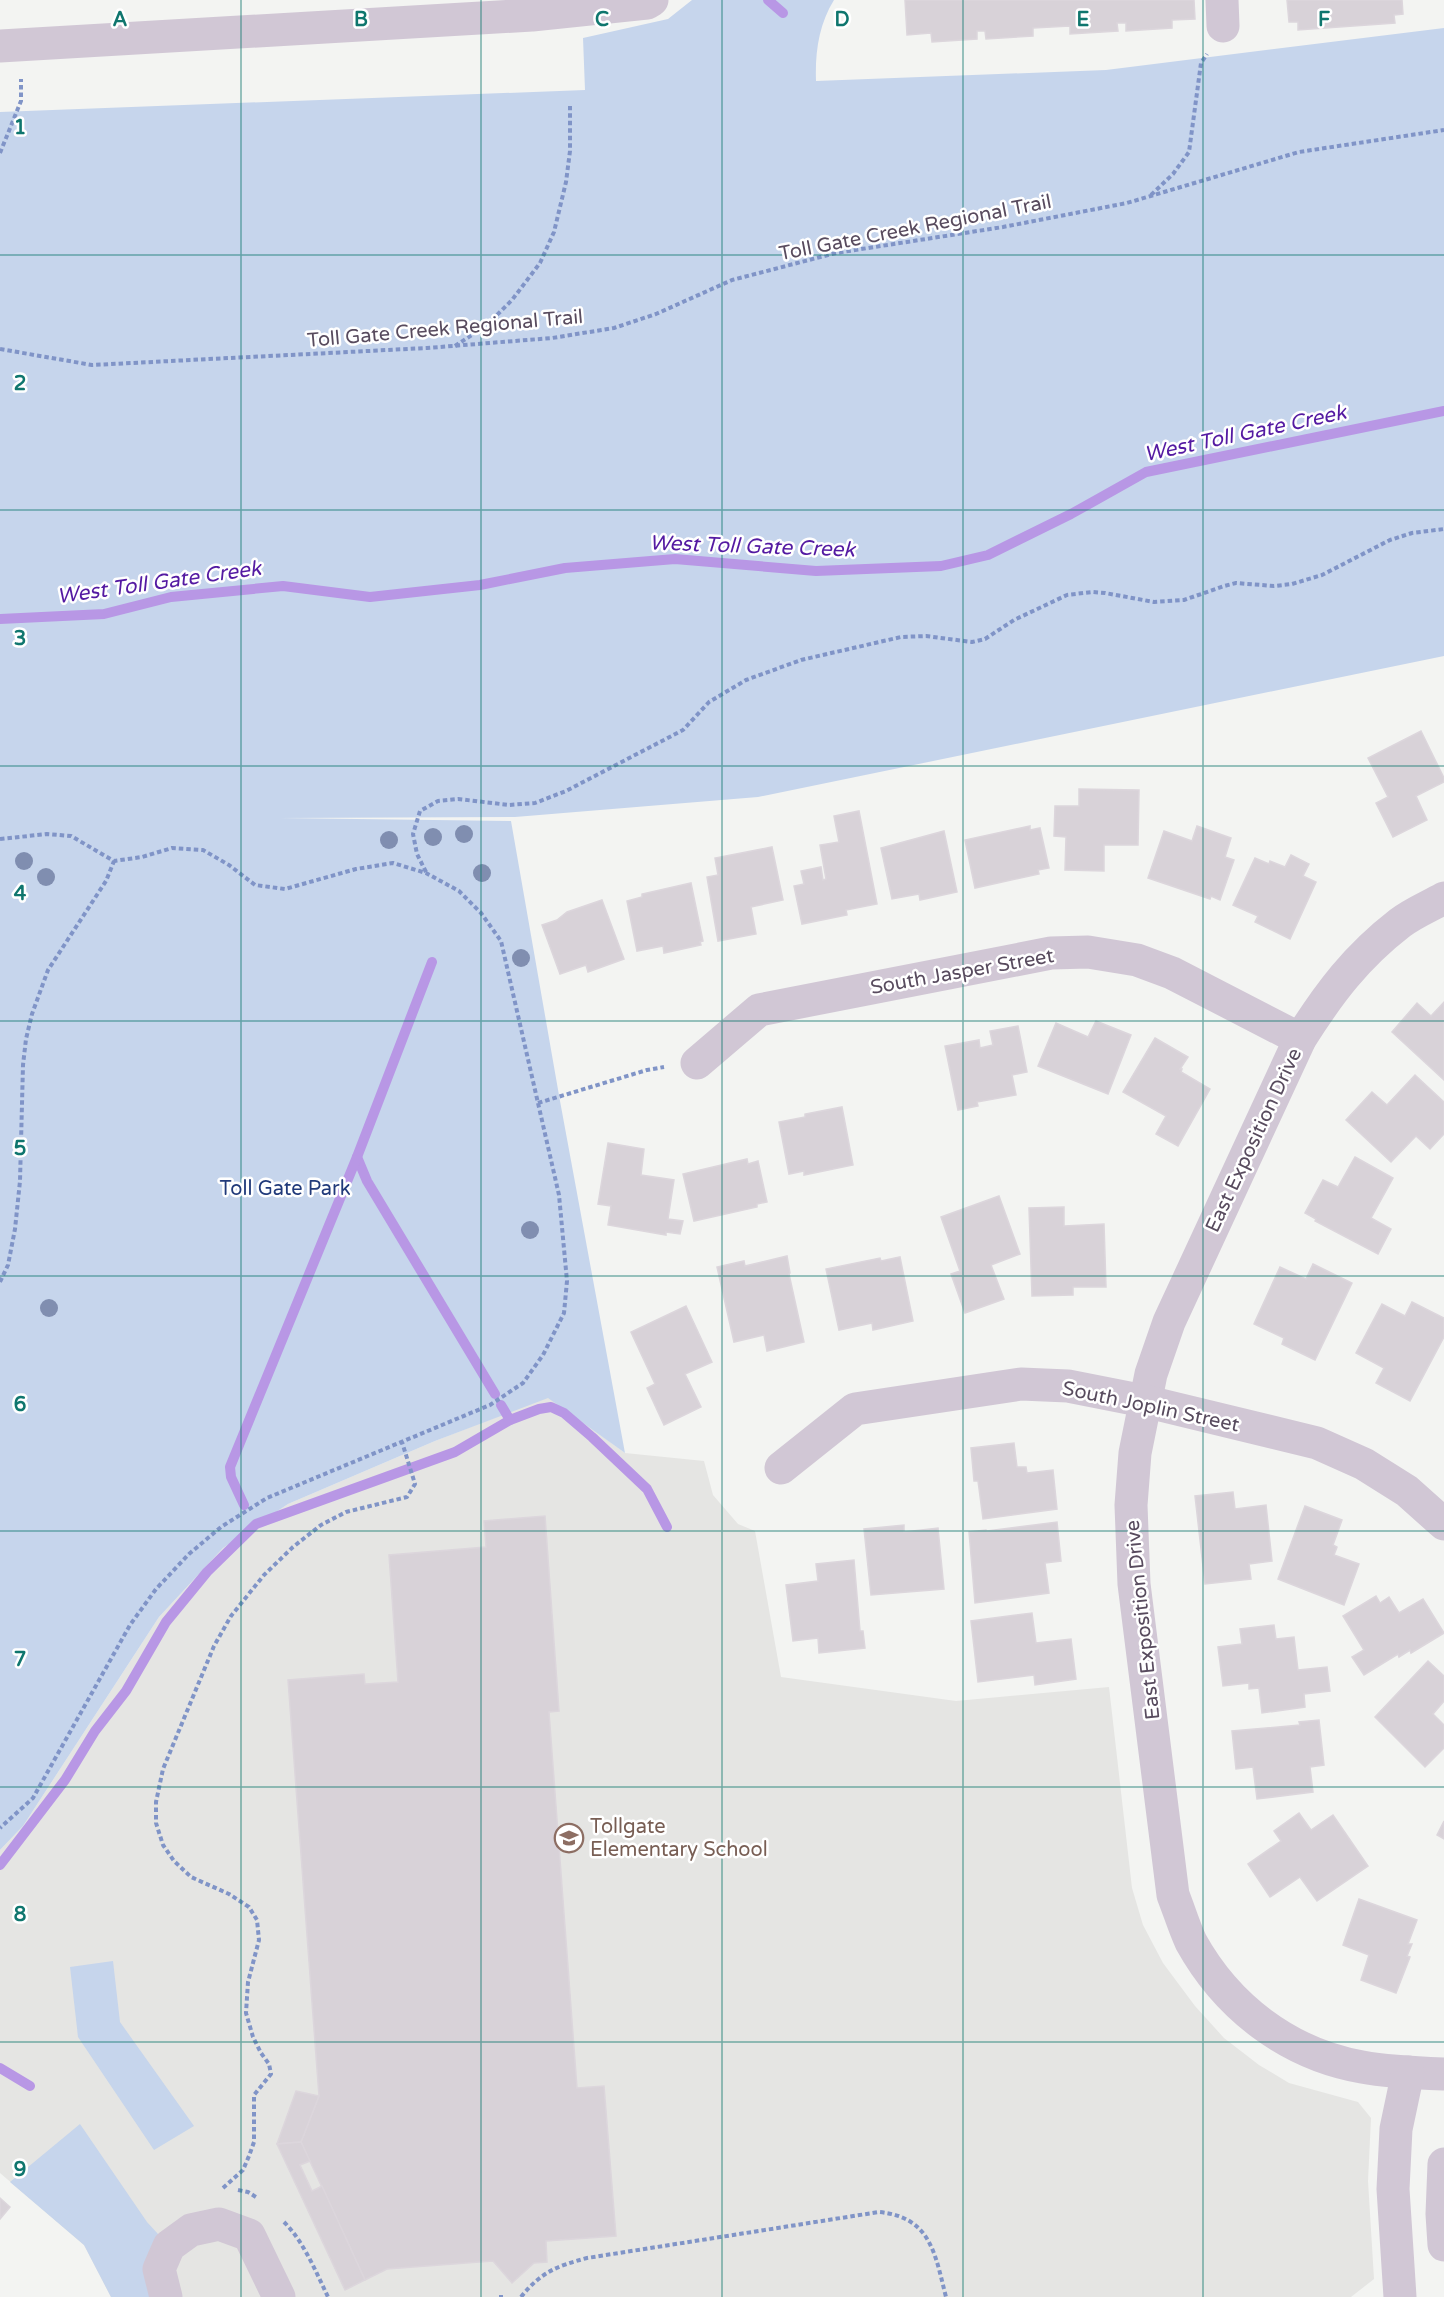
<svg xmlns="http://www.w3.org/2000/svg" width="1444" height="2297" font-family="'Varela Round',sans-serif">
<rect width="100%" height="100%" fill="#f3f4f2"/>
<path fill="#e5e5e3" d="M548,1397l77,56 79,8 9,34 25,29 17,7 26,146 175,24 153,-14 23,201 11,37 20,38 32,43 29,32 35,27 30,18 69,19 13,16 -3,63 6,98 -23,18h-1240l-27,-52 -84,-72v-323l23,-24 136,-209 64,-69 65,-44 147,-63z"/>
<g fill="#c6d5ec">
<path d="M692,0h142c-15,24 -19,52 -18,81l290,-11 338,-42v628l-686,141 -243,20 -235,1 231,3 49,280 65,352 -77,-55 -113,43 -147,63 -65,44 -64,69 -136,209 -23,24v-1738l585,-22 -2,-52 85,-19z"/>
<path d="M113,1961l7,61 74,104 -40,24 -76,-113 -8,-70z"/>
<path d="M80,2124l67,98 22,24 -19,51h-39l-27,-52 -74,-63z"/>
</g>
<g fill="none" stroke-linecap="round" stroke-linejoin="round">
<g stroke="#b897e5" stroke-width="10">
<path d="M768,0l15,13"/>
<path d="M0,619l104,-5 67,-17 112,-11 87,11 110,-12 85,-17 110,-9 141,12 125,-5 47,-11 83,-41 75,-42 298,-61"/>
<path d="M357,1157l10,24 128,213"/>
<path d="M501,1405l9,15"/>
<path d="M244,1505l-13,-28 -1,-10 127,-310 75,-195"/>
<path d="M0,1865l65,-85 30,-49 31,-40 40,-69 41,-50 49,-48 199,-72 55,-32 29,-11 12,-2 13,6 28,24 55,52 20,38"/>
<path d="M0,2068l30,18"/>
</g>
</g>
<g fill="#d8d2d8" stroke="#dcd6dc" stroke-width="1.5">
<path d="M905,0h289l1,19 -23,1v8l-46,3v-8h-9l1,8 -48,3v-8l-37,2v8l-47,3 -1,-8h-8v8l-45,3 -1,-9 -24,2z"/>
<path d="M1287,0h115l1,14 -9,1 1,8 -97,7v-8h-9z"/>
<path d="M1421,731l23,47v4l-28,14 11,24 -34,17 -17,-34 12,-6 -20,-39z"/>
<path d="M1079,789l60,1 -1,55h-34v26l-39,-1 1,-33 -12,-1 1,-30h24z"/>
<path d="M859,811l18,93 -31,6 1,5 -45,9 -8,-38 10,-2 -3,-13 20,-4 2,13 3,-1 -6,-34 19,-3 -5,-26z"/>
<path d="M1030,826v4l10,-2 9,40 -11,2 1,4 -64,14 -10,-48z"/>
<path d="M1197,826l34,12 -6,19 9,3 -14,40 -9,-4 -1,3 -62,-21 16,-47 28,10z"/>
<path d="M944,831l13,61 -37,8 -1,-6 -27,5 -11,-51z"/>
<path d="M772,847l11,53 -32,7 5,27 -38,7 -11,-64 11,-2 -3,-17z"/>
<path d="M1291,855l18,9 -6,12 13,6 -26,57 -35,-17 3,-6 -25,-11 22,-47 14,6 1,-3 15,6z"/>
<path d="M691,883l12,58 -3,1 1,3 -37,8 -1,-7 -26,5 -10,-50 15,-4v-3z"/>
<path d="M602,900l22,59 -36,13 -2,-7 -26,9 -18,-49 15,-5 10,-8z"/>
<path d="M1444,1002v78l-52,-48 25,-29 14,13z"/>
<path d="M1096,1021l35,14 -23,59 -70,-28 18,-43 32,14z"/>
<path d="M1018,1026l9,46 -15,3 4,20 -39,7 1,4 -20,4 -13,-64 34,-6 1,8 13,-3 -3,-14z"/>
<path d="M1155,1038l33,19 -8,12h2l-1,3 29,17 -32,57 -22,-12 10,-18 -43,-24z"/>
<path d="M1415,1075l29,27v32l-14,15 -14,-13 -25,26 -45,-42 26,-28 15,13z"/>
<path d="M842,1107l11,58 -49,10v-4l-15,3 -10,-52 26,-5v-3z"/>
<path d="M608,1143l36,6 -3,26 33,5 -6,39 15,2 -3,13 -14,-2v3l-58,-10 3,-19 -13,-2z"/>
<path d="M1355,1157l38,21 -22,40 20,11 -13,25 -63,-33 1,-2 -11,-6 18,-33 15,7z"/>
<path d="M747,1159l1,5 10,-3 9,41 -10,2v3l-63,14 -11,-47z"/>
<path d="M999,1196l21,58 -29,11 13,34 -39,14 -14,-39 9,-3 -19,-54z"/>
<path d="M1064,1207v19l40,-2 2,63h-33v8l-41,1 -3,-88z"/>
<path d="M787,1256l3,17 -1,1 15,68 -37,9 -3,-16 -30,7 -17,-75 27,-6 1,5z"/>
<path d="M900,1257l13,64 -40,9 -1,-7 -33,7 -13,-61 54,-11 1,3z"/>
<path d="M1313,1264l39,19 -37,77 -33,-16 2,-6 -30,-14 26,-57 26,12z"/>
<path d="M1412,1302l32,16v19l-34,64 -34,-18 8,-15 -28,-15 26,-49 23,12z"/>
<path d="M686,1306l26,56 -27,12 16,33 -37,18 -17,-37 8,-4 -24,-52z"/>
<path d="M1014,1443l3,24h9l1,6 26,-3 4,39 -74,10 -5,-38h-4l-3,-33z"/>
<path d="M1233,1492l2,17 31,-4 6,56 -23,3 2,15 -46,5 -10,-88z"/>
<path d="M1305,1506l37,14 -9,25 4,2 -3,8 25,9 -15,41 -66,-26z"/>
<path d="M545,1516l14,195 -10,1 28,376 27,-2 12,150 -70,5 1,21 -13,1 -22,20 -19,-22 -106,8 -22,11 -64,-138 18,-46 -31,-416 76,-6 1,10 33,-2 -9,-127 97,-8 -2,-26z"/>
<path d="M1057,1522l4,39 -16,2 4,30 -74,10 -6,-71 17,-2 1,1z"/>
<path d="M904,1525v7l34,-4 6,61 -73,6 -7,-66z"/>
<path d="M854,1560l6,71h3l2,17 -46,5 -1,-15 -25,3 -7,-56 32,-4 -2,-17z"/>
<path d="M1376,1596l4,7 9,-6 10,16 24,-14 21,34 -33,20 -1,-3 -11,7 -1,-3 -34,21 -12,-18 12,-7 -21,-34z"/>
<path d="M1032,1613l4,30 35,-4 5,40 -41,6 -1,-10 -56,7 -7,-61z"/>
<path d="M1274,1625l2,14 18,-2 4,33 29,-3 3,24 -26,3 1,13 -43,6 -3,-25 -10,1v-6l-26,3 -5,-39 24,-3 -2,-15z"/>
<path d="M1428,1661l16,15v25l-11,13 11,11v23l-19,19 -50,-50z"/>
<path d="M1319,1720l5,45 -14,2 3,25 -56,7 -4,-32 -17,2 -4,-38 68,-6 -1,-3z"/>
<path d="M1299,1813l12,17 22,-15 35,51 -51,35 -17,-24 -30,20 -22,-33 33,-23 -7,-10z"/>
<path d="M1444,1821v18l-7,-4z"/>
<path d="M1359,1899l58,21 -9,24h4l-5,12 3,1 -14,36 -35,-13 8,-25 -26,-10z"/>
<path d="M296,2091l23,5 -18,46 -24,2z"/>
<path d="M301,2142l9,19 -10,4 12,26 10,-5 43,94 -20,10 -68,-146z"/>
<path d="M0,2198l10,9 -10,12z"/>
</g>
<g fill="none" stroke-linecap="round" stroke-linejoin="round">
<g stroke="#8094c7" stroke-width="4" stroke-dasharray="4.5 3" stroke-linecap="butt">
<path d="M0,153l21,-52v-22"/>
<path d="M1151,195l22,-21 16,-22 12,-89 6,-9"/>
<path d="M455,346l32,-21 25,-25 28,-37 14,-31 12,-50 4,-31v-45"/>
<path d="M0,349l92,16 335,-17 125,-10 62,-10 42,-14 76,-34 104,-27 167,-26 124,-24 172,-51 145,-22"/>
<path d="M0,839l47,-5 24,2 43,25 28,-4 30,-9 31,2 26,15 26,20 30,4 71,-20 37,-6 33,10 33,18 22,22 20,28 58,254 8,86 -3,32 -21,42 -20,28 -33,22 -223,93 -46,29 -32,27 -33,35 -26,36 -97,173 -33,30"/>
<path d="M426,872l-9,-18 -4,-20 7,-23 18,-10 20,-2 51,6 26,-2 31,-12 117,-61 26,-28 37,-22 55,-20 100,-23 25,-1 46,6 13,-3 29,-19 53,-25 25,-3 13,1 49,9 30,-2 40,-14 12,-3 38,3 18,-2 30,-9 68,-35 22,-7 32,-4"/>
<path d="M538,1103l109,-33 17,-3"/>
<path d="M0,1282l8,-17 7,-36 5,-48 3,-116 3,-26 6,-25 16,-44 58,-89 8,-20"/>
<path d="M223,2188l20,-18 6,-14 5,-14v-47l17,-21 -2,-10 -8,-11 -8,-16 -7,-24 2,-31 11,-42 -2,-20 -8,-13 -20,-13 -38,-17 -17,-16 -11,-16 -7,-22v-21l7,-33 51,-123 17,-30 33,-41 29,-28 28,-22 25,-13 61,-15 8,-13 -13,-42"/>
<path d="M238,2190l10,2 8,5"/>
<path d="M284,2222c20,20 32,50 44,75"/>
<path d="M499,2297h4"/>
<path d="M521,2297c20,-25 36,-31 66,-39l292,-46c52,5 56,42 67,85"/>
</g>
<g stroke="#d1c7d5" stroke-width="33">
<path d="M1222,0l1,26"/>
<path d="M0,46l532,-31 115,-12 5,-3"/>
<path d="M1444,898c-14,8 -31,15 -44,25 -44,34 -71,70 -100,116l-131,283 -18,52 -16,79 -4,52 3,79 39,311c6,15 11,32 18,47 36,65 97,112 171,125 27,5 55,6 82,7"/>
<path d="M697,1063l62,-53 292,-57 37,-1 49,8 35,13 128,66"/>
<path d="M781,1468l74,-59 166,-25 47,2 76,15 173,42 47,21 43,27 37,33"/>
<path d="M1444,2164l-2,50 2,31"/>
<path d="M166,2297l-7,-28 10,-23 22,-16 28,-6 30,11 30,62"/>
<path d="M1400,2297l-7,-108 3,-60 12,-57"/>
</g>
</g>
<g fill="#808eb0">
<circle cx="464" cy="834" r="9"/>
<circle cx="433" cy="837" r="9"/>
<circle cx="389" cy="840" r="9"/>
<circle cx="24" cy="861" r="9"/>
<circle cx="482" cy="873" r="9"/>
<circle cx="46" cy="877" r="9"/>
<circle cx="521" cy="958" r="9"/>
<circle cx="530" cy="1230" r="9"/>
<circle cx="49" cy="1308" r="9"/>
</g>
<path fill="none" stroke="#0f766e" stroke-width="1.5" stroke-opacity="0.55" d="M241,0v2297M481,0v2297M722,0v2297M963,0v2297M1203,0v2297M0,255h1444M0,510h1444M0,766h1444M0,1021h1444M0,1276h1444M0,1531h1444M0,1787h1444M0,2042h1444"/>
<defs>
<g id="school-ring" transform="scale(1.5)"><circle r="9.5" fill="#fff" stroke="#8d6e63" stroke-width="1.5"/><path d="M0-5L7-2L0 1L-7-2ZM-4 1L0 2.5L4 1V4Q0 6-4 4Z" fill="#8d6e63"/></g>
</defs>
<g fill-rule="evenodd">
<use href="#school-ring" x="569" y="1838"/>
</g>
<g text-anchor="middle" stroke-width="5" stroke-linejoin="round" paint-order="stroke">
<g font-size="20" fill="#584b5e" stroke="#fff">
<text transform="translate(915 227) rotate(-11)" y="7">Toll Gate Creek Regional Trail</text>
<text transform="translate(445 328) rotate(-5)" y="7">Toll Gate Creek Regional Trail</text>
<text transform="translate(962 971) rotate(-10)" y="7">South Jasper Street</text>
<text transform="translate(1253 1140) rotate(-65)" y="7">East Exposition Drive</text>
<text transform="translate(1151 1406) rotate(12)" y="7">South Joplin Street</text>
<text transform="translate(1142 1620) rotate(-96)" y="7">East Exposition Drive</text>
</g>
<g font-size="20" fill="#213a7a" stroke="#fff">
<text x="285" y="1195">Toll Gate Park</text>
</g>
<g font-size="20" fill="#785e54" stroke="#fff" text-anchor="start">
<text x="590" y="1833">Tollgate<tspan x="590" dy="23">Elementary School</tspan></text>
</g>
<g font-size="21" font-style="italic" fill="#541aa2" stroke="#fff">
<text transform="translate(1245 433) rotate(-12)" y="7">West Toll Gate Creek</text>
<text transform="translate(752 546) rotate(2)" y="7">West Toll Gate Creek</text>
<text transform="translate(159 582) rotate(-8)" y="7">West Toll Gate Creek</text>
</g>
</g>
<g font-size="20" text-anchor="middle" font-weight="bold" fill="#0f766e" stroke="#fff" stroke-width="5" stroke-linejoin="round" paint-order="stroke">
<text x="120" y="26">A</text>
<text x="361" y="26">B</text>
<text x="602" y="26">C</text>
<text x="842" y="26">D</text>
<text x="1083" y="26">E</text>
<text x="1324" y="26">F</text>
<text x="20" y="134">1</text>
<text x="20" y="390">2</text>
<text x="20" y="645">3</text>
<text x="20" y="900">4</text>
<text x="20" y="1155">5</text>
<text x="20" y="1411">6</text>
<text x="20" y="1666">7</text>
<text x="20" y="1921">8</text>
<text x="20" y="2176">9</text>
</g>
</svg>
